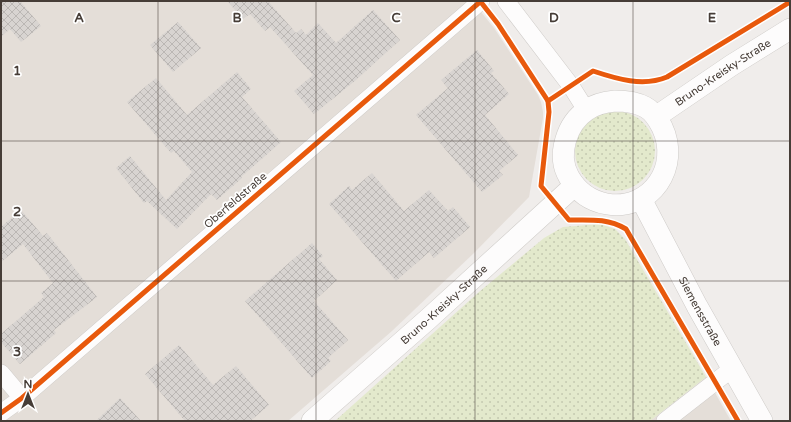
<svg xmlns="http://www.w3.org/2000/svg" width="791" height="422" font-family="'Varela Round',sans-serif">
<defs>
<pattern id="grass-dots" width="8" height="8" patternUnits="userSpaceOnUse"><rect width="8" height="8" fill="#e3e9cc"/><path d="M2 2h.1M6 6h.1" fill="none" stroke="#c4c9b0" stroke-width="1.8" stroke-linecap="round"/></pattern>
<pattern id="building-cross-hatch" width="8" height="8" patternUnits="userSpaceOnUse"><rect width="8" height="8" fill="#d8d4d1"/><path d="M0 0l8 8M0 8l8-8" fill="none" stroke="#bbb7b4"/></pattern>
</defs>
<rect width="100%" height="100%" fill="#f0edeb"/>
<g fill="#e4ded8">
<path d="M1,1h471l22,27 44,67 3,7 2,10v6l-14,79 -55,56 -82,78 -104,90h-287z"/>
<path d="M706,377l25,44h-81z"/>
</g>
<g fill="url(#grass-dots)">
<circle cx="615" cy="151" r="40"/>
<path d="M600,224l15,5 10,10 81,138 -56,44h-315l144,-129 65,-54 19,-11z"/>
</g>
<g fill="url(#building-cross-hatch)">
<path d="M1,1h19l21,25 -20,16 -11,-13 -9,8z"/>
<path d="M227,1h41l28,32 5,-4 5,6 12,-12 18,20 37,-33 27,30 -44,40 -42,34 -20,-23 19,-16 -43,-48 -5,4 -15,-17 -7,5z"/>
<path d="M178,22l23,26 -28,24 -23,-27z"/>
<path d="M477,50l17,21 -3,2 18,21 -24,21 33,40 -19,16 4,4 -21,17 -66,-77 32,-27 -7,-8z"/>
<path d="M237,72l14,17 -9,8 39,45 -40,35 1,1 -25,22 -6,-6 -34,35 -30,-28 -3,2 -28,-35 14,-12 36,44 26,-28 -18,-21 -3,2 -44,-51 29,-24 31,37z"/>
<path d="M372,173l32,38 25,-21 19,21 5,-4 17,20 -36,31 -5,-6 -33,29 -67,-77 20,-18 3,4z"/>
<path d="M21,210l22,26 4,-3 50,64 -43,33 2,3 -36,31 -19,-22v-8l43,-37 -3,-4 12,-10 -30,-39 -22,18v-35z"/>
<path d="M312,243l11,13 -4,3 18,21 -23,21 34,39 -20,18 3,3 -19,17 -67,-77z"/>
<path d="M179,345l34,40 23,-19 33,39 -19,16h-65l-40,-47z"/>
<path d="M120,398l21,23h-45z"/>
</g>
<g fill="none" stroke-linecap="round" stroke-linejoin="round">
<g stroke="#cecbc8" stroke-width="18">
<g id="minor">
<path d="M506,1l65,85 15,24"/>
<path d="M1,373l21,25"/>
<path d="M1,413l21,-15 459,-397"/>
<path d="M665,421l68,-53"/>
</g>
</g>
<g stroke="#cecbc8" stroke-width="22">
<g id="tertiary">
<path d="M615,101c10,0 21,1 30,6 8,4 13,12 17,20 19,40 -11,84 -55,77 -17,-3 -30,-13 -38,-27 -13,-22 -2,-54 18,-67 8,-6 18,-8 28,-9z"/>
<path id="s1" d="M657,116l75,-51 58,-36"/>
<path id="s2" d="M641,199l56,107 65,115"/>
<path id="s3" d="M312,421l115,-101 147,-134"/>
</g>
</g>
<use href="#minor" stroke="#fdfcfc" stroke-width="17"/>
<use href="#tertiary" stroke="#fdfcfc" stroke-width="21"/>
<g stroke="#fff" stroke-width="8">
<g id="cycleway">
<path d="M480,1l18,23 50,77"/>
<path d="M1,413l21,-15 459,-397"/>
<path d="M738,421l-112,-192c-19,-11 -36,-9 -57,-9l-28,-34 8,-74 -1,-11 45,-30c24,8 50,16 74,6l123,-75"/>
</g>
</g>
<use href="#cycleway" stroke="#e8590c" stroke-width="5"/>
</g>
<path fill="none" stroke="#463d37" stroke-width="1" stroke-opacity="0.55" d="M158,1v420M316,1v420M475,1v420M633,1v420M1,141h789M1,281h789"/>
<g text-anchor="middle" stroke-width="3.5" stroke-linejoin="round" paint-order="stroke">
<g font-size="11" fill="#463d37" stroke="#fff">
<text dy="4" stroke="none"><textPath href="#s1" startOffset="79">Bruno-Kreisky-Straße</textPath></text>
<text transform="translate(235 200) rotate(-41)" y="4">Oberfeldstraße</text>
<text dy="4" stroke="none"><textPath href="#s3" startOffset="176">Bruno-Kreisky-Straße</textPath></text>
<text dy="4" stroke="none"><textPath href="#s2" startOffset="127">Siemensstraße</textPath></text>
</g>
</g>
<g font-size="13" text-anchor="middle" font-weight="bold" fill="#463d37" stroke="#fff" stroke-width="3.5" stroke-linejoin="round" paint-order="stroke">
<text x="79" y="22">A</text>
<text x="237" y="22">B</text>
<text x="396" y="22">C</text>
<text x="554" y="22">D</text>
<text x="712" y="22">E</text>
<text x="17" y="75">1</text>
<text x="17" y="216">2</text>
<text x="17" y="356">3</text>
</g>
<rect width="791" height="422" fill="none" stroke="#463d37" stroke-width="4"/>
<g transform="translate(28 394)" stroke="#ffffff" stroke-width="3" paint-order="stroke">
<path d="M0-3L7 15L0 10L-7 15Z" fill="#463d37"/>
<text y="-6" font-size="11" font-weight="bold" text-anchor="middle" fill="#463d37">N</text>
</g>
</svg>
